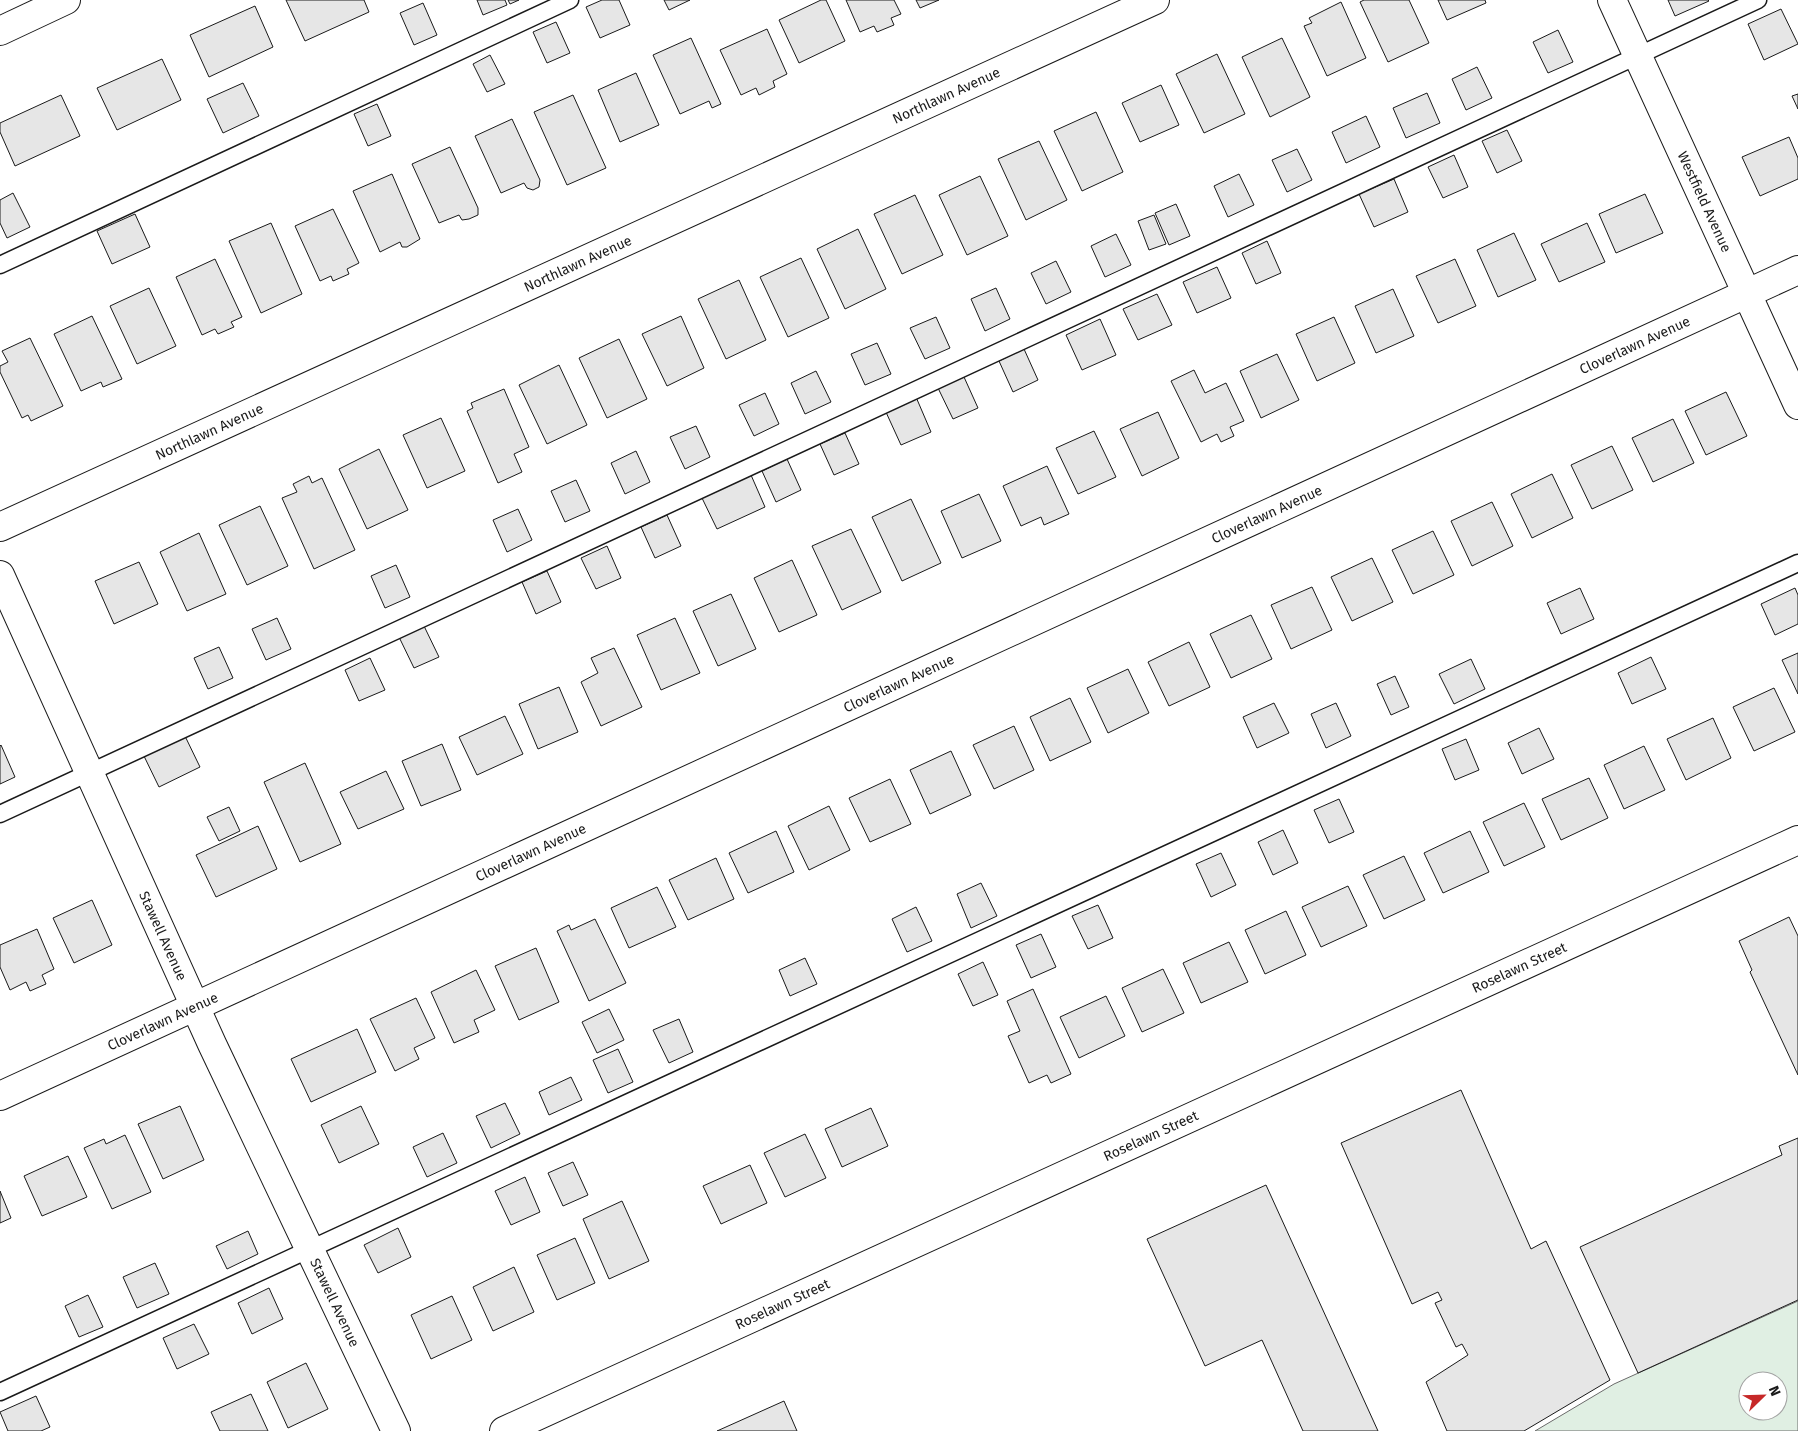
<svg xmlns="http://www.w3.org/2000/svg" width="1798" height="1431" font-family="'Fira Sans',sans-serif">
<rect width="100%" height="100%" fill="#fff"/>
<path fill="#e0efe3" stroke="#6a6a6a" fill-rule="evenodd" d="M1798,1301v130h-263l79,-47zM1748,1381h30v30h-30z"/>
<g fill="#e6e6e6" stroke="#1a1a1a">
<path d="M286,0h78l5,12 -64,29z"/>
<path d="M477,0h28l2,5 -24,10z"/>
<path d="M508,0h11l-9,4z"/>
<path d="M602,0h17l11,25 -30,13 -14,-31z"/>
<path d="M664,0h26l-21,10z"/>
<path d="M821,0h5l19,41 -46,22 -20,-43z"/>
<path d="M846,0h48l7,14 -10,4 3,7 -17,7 -3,-6 -14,6z"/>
<path d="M916,0h23l-19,8z"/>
<path d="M1364,0h45l20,43 -41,19 -28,-60z"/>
<path d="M1438,0h47l1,3 -39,17z"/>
<path d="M1668,0h40l1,1 -34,15z"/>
<path d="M1341,2l25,56 -39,18 -23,-50 8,-3 -3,-5z"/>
<path d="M423,3l14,32 -23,10 -14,-32z"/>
<path d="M255,6l18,41 -64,30 -19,-42z"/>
<path d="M1781,9l17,35 -34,16 -16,-36z"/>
<path d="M556,22l14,31 -23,10 -14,-31z"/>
<path d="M767,29l20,45 -14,7 2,6 -16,8 -3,-7 -15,7 -21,-45z"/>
<path d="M1558,30l15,32 -25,11 -15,-31z"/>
<path d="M691,38l30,66 -9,4 -3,-7 -29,13 -27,-59z"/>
<path d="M1282,38l28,59 -40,20 -28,-60z"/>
<path d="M1217,54l28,60 -41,19 -28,-59z"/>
<path d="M490,55l15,29 -18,8 -14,-28z"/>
<path d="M162,59l19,41 -64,30 -20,-42z"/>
<path d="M1477,67l15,31 -26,12 -14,-31z"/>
<path d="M636,73l23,52 -39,17 -22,-52z"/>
<path d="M243,83l16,33 -36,17 -16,-34z"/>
<path d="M1161,85l18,40 -39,17 -18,-39z"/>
<path d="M1427,93l13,30 -34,15 -13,-30z"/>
<path d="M1798,94v15l-6,-13z"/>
<path d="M61,95l19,41 -65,30 -15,-34v-9z"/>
<path d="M573,95l33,73 -39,17 -33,-73z"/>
<path d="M377,104l14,32 -23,10 -14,-32z"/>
<path d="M1096,112l27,60 -41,19 -28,-60z"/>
<path d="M1366,116l14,31 -34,16 -14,-31z"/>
<path d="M512,119l28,61 -1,7 -6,3 -6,-2 -3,-5 -23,10 -26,-57z"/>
<path d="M1507,130l15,31 -25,12 -15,-32z"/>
<path d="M1789,137l9,21v21l-38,17 -18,-39z"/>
<path d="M1039,141l28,59 -41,20 -28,-61z"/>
<path d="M450,147l28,61v7l-9,4 -7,1 -3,-5 -20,8 -27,-59z"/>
<path d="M1297,149l15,31 -25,12 -15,-32z"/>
<path d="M1454,155l14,32 -25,11 -15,-31z"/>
<path d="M392,174l28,65 -13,8h-5l-2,-5 -20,10 -27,-61z"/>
<path d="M1239,174l15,31 -26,12 -14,-31z"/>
<path d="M980,176l28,60 -41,19 -28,-60z"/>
<path d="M1394,179l14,33 -34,15 -15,-33z"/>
<path d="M13,193l17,34 -23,11 -7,-15v-23z"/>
<path d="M1645,194l18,39 -47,20 -17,-39z"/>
<path d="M915,195l28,60 -41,19 -28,-60z"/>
<path d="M1176,204l14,32 -21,9 -14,-32z"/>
<path d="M333,209l26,54 -12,6 2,5 -16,7 -2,-5 -11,5 -25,-55z"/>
<path d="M135,214l15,33 -38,17 -15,-33z"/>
<path d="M1154,215l12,29 -17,6 -11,-29z"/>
<path d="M271,223l31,71 -41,19 -32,-72z"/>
<path d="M1587,223l18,39 -46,20 -18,-38z"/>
<path d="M858,229l28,60 -41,20 -28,-60z"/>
<path d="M1514,233l22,47 -38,17 -21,-47z"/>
<path d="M1116,234l15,31 -26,12 -14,-31z"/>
<path d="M1267,241l14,32 -25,11 -14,-31z"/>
<path d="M801,258l28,60 -41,19 -28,-60z"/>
<path d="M215,259l27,58 -11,5 3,5 -16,7 -3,-5 -13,6 -26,-58z"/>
<path d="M1455,259l21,47 -38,17 -22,-47z"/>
<path d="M1056,261l15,31 -25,12 -15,-31z"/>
<path d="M1217,267l14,31 -34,15 -14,-31z"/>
<path d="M739,280l27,60 -40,19 -28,-60z"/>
<path d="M149,288l27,58 -39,18 -27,-58z"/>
<path d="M996,288l14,31 -25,12 -14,-32z"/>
<path d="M1393,289l21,47 -38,17 -21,-47z"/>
<path d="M1157,294l15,31 -34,15 -15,-31z"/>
<path d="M92,316l30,63 -19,8 -2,-5 -20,9 -27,-57z"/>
<path d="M681,316l23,52 -37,18 -25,-52z"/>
<path d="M936,317l14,31 -25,11 -15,-31z"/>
<path d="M1334,317l21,46 -38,18 -21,-47z"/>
<path d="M1100,319l16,36 -34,15 -16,-35z"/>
<path d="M30,338l33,68 -32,15 -3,-6 -6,3 -22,-46v-6l8,-4 -6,-11z"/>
<path d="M619,339l28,60 -40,19 -28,-60z"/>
<path d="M877,343l14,31 -26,11 -14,-31z"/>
<path d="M1024,349l14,31 -25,12 -14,-31z"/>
<path d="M1277,354l22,46 -38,18 -21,-47z"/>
<path d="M559,365l28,60 -40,19 -28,-59z"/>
<path d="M1194,370l11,23 21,-10 18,38 -14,6 4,9 -13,6 -4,-8 -16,8 -30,-61z"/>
<path d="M816,371l15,31 -26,12 -14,-31z"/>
<path d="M964,377l14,31 -25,11 -15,-31z"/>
<path d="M504,389l25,58 -15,7 8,18 -24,11 -31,-72 6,-3 -2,-5z"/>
<path d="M1726,392l21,44 -41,19 -21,-44z"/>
<path d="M765,393l14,31 -25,12 -15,-31z"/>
<path d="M916,397l15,35 -30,13 -16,-35z"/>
<path d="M1158,412l21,46 -37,18 -22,-47z"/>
<path d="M441,418l24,53 -38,17 -24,-53z"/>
<path d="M1673,419l21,44 -41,19 -21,-44z"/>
<path d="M696,426l14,31 -25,12 -15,-32z"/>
<path d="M1094,431l22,46 -38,17 -22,-46z"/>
<path d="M845,433l14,31 -25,11 -14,-31z"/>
<path d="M1612,446l21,44 -41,19 -21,-44z"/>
<path d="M379,449l29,61 -41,19 -28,-60z"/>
<path d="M636,451l14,31 -25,12 -14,-31z"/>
<path d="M787,459l14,31 -25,12 -14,-31z"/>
<path d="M1047,466l22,48 -25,11 -3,-8 -20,9 -18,-40z"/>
<path d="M1552,474l21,44 -41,20 -21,-44z"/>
<path d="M751,475l14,32 -48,22 -15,-31z"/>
<path d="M309,476l3,7 10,-5 33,72 -41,19 -32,-71 15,-6 -4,-8z"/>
<path d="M576,480l14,31 -25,11 -14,-31z"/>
<path d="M979,494l22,47 -39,17 -21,-47z"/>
<path d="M911,499l30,64 -39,18 -30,-64z"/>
<path d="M1492,502l21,44 -41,20 -21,-45z"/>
<path d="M260,506l28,60 -41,19 -28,-60z"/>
<path d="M518,509l14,31 -25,12 -14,-32z"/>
<path d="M667,515l14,31 -26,12 -14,-31z"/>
<path d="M851,529l30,63 -39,18 -30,-64z"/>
<path d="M1433,531l21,44 -41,19 -21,-44z"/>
<path d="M199,533l27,61 -39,17 -27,-59z"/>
<path d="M607,546l14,32 -25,11 -15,-31z"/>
<path d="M1372,558l21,44 -41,19 -21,-44z"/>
<path d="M792,560l25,55 -38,17 -25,-54z"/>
<path d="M139,562l19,42 -44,20 -19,-43z"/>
<path d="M396,565l14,32 -25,11 -14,-32z"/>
<path d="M547,571l14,31 -25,12 -14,-32z"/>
<path d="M1312,587l20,43 -41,19 -20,-44z"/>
<path d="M1580,588l14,31 -33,15 -14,-31z"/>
<path d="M1795,588l3,7v29l-23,11 -14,-31z"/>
<path d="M731,594l25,55 -38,17 -25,-55z"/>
<path d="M1251,615l21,44 -41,19 -21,-44z"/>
<path d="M277,618l14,31 -25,11 -14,-31z"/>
<path d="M675,618l25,55 -39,17 -24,-55z"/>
<path d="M424,626l15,31 -25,11 -15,-31z"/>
<path d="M1189,642l21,45 -41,19 -21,-44z"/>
<path d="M219,647l14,31 -25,11 -14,-31z"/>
<path d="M614,648l28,59 -41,19 -20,-44 17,-9 -7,-15z"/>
<path d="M1798,653v41l-16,-34z"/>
<path d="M1651,657l15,32 -34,15 -14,-31z"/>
<path d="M370,658l15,32 -26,11 -14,-31z"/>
<path d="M1471,659l14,30 -31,15 -15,-30z"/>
<path d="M1128,669l21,44 -41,20 -21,-45z"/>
<path d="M1395,676l14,31 -18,8 -14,-31z"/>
<path d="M559,687l19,45 -40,17 -19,-45z"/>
<path d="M1774,688l21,44 -41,19 -21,-44z"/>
<path d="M1070,698l21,44 -41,19 -20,-44z"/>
<path d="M1274,703l15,30 -32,15 -14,-31z"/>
<path d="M1336,703l15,33 -25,12 -15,-34z"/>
<path d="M505,716l18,38 -46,21 -18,-38z"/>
<path d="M1713,718l18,40 -45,22 -19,-41z"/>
<path d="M1014,726l20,44 -40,19 -21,-44z"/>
<path d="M1539,728l15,31 -32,15 -14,-31z"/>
<path d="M184,734l16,33 -41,20 -16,-33z"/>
<path d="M1466,739l13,31 -24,10 -13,-31z"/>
<path d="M442,744l19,46 -40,16 -19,-45z"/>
<path d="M1,745l14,32 -15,7v-38z"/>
<path d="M1644,746l21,44 -41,19 -20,-44z"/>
<path d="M951,751l20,44 -41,19 -20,-44z"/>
<path d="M305,763l36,81 -41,18 -36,-80z"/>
<path d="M386,771l18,38 -46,20 -18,-37z"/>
<path d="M1589,778l19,40 -47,22 -19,-41z"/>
<path d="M890,779l21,45 -41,18 -21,-44z"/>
<path d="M1339,799l15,33 -25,11 -15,-33z"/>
<path d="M1524,803l21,44 -41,19 -21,-44z"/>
<path d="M829,806l21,44 -41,20 -21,-44z"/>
<path d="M229,807l11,24 -21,10 -12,-24z"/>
<path d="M258,826l19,43 -61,28 -20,-42z"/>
<path d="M1283,830l15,33 -25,12 -15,-33z"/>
<path d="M776,831l18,41 -46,21 -19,-40z"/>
<path d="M1470,831l19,41 -46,21 -19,-40z"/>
<path d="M1221,853l15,32 -25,12 -15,-33z"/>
<path d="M1404,856l21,44 -41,19 -21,-44z"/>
<path d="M716,858l18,41 -46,21 -19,-40z"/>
<path d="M981,883l16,33 -26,12 -14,-34z"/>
<path d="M1348,886l19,40 -46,21 -19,-40z"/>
<path d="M657,887l19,40 -47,21 -18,-40z"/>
<path d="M92,900l20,45 -38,18 -21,-45z"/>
<path d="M1098,905l15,33 -25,11 -16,-33z"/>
<path d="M916,907l16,34 -25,11 -15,-33z"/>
<path d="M1286,911l20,44 -41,19 -20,-44z"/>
<path d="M1789,917l9,19v139l-48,-103 2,-2 -13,-29z"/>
<path d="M595,919l31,64 -37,18 -32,-70 12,-6 2,5z"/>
<path d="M37,929l17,40 -12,6 4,9 -16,7 -4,-9 -16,8 -10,-23v-22z"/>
<path d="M1041,934l15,33 -25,11 -15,-33z"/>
<path d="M1229,942l19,40 -47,21 -18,-40z"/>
<path d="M536,948l23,54 -40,18 -24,-54z"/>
<path d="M805,958l12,26 -27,12 -11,-26z"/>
<path d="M983,962l15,33 -25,11 -15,-32z"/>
<path d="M1163,969l21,44 -42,19 -20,-44z"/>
<path d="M476,970l19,40 -21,10 5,12 -25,11 -23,-51z"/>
<path d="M1033,989l38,85 -20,9 -4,-8 -18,8 -21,-47 12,-5 -13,-30z"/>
<path d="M1106,996l19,40 -46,22 -19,-41z"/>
<path d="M416,998l19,40 -21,10 5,11 -24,12 -25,-52z"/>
<path d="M609,1009l15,31 -27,13 -15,-31z"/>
<path d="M679,1019l14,33 -24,11 -16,-33z"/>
<path d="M357,1029l19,43 -65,30 -20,-43z"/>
<path d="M618,1049l15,33 -25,11 -15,-33z"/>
<path d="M571,1077l11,23 -33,15 -10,-23z"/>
<path d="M1461,1090l70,159 15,-8 64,139 -86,51h-77l-21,-49 42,-27 -6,-11 -6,3 -21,-44 7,-3 -4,-8 -26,12 -71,-161z"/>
<path d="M505,1103l15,31 -29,14 -15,-32z"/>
<path d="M180,1106l24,54 -41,19 -25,-55z"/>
<path d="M361,1106l18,38 -40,19 -18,-38z"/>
<path d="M871,1108l17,38 -46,21 -17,-38z"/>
<path d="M443,1133l14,30 -30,14 -14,-30z"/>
<path d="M805,1134l21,44 -41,19 -21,-44z"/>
<path d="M125,1135l26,57 -39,17 -28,-61 20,-9 2,5z"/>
<path d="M1798,1138v162l-160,73 -58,-126 202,-92 -3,-9z"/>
<path d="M68,1156l19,41 -45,19 -18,-40z"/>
<path d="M573,1162l15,33 -25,11 -15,-33z"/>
<path d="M750,1165l17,38 -46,21 -18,-38z"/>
<path d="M525,1177l15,35 -29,13 -16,-34z"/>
<path d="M1266,1185l112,246h-75l-41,-91 -57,26 -58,-127z"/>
<path d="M0,1191l11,27 -11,5z"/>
<path d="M622,1201l27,60 -40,18 -26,-60z"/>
<path d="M398,1228l13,29 -33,16 -14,-28z"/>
<path d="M248,1231l10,23 -31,15 -11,-23z"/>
<path d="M575,1238l20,45 -38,17 -20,-45z"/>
<path d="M155,1263l14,31 -32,14 -14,-31z"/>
<path d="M514,1267l20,45 -41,19 -20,-44z"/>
<path d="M269,1288l14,31 -31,15 -14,-31z"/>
<path d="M88,1295l15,32 -24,10 -14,-31z"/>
<path d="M452,1296l20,44 -41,19 -20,-44z"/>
<path d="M194,1324l15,30 -32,15 -14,-31z"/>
<path d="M306,1363l22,46 -40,19 -21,-46z"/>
<path d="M251,1394l17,37h-48l-9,-19z"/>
<path d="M36,1396l14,31 -9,4h-33l-8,-19z"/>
<path d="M784,1401l13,30h-80z"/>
</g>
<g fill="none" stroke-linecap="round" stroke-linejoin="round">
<g stroke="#1a1a1a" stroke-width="19">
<g id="service">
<path d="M0,265l570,-265"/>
<path d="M0,814l1758,-814"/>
<path d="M0,1392l1798,-829"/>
</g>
</g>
<g stroke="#1a1a1a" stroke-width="30">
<g id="minor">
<path id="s1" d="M1612,0l186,405"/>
<path d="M0,31l66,-31"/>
<path id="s2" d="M0,527l1155,-527"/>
<path id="s3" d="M0,575l212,469 184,387"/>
<path id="s4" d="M0,1096l1798,-826"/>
<path id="s5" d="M504,1431l1294,-591"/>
</g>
</g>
<use href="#service" stroke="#fff" stroke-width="16"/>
<use href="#minor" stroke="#fff" stroke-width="28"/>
</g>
<g text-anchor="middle" stroke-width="4" stroke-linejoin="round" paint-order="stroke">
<g font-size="14" fill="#1a1a1a" stroke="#fff">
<text dy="5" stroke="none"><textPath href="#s2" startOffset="1040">Northlawn Avenue</textPath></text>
<text dy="5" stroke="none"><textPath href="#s1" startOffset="222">Westfield Avenue</textPath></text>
<text dy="5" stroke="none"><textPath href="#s2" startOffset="635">Northlawn Avenue</textPath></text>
<text dy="5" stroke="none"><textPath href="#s4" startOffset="1799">Cloverlawn Avenue</textPath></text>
<text dy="5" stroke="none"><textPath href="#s2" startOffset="230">Northlawn Avenue</textPath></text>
<text dy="5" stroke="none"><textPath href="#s4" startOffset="1394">Cloverlawn Avenue</textPath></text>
<text dy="5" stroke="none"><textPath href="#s4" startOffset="989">Cloverlawn Avenue</textPath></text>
<text dy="5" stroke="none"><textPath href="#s4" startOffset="584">Cloverlawn Avenue</textPath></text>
<text dy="5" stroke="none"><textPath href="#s3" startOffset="396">Stawell Avenue</textPath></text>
<text dy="5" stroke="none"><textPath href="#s5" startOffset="1116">Roselawn Street</textPath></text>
<text dy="5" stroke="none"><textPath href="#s4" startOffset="179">Cloverlawn Avenue</textPath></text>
<text dy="5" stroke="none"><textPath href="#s5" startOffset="711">Roselawn Street</textPath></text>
<text dy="5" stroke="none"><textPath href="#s3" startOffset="801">Stawell Avenue</textPath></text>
<text dy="5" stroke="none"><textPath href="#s5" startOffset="306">Roselawn Street</textPath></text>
</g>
</g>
<g transform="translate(1763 1396) rotate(67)"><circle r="24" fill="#ffffff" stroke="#a3a3a3"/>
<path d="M0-4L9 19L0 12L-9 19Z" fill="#c62828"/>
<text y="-8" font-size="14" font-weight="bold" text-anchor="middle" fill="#1a1a1a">N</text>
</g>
</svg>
